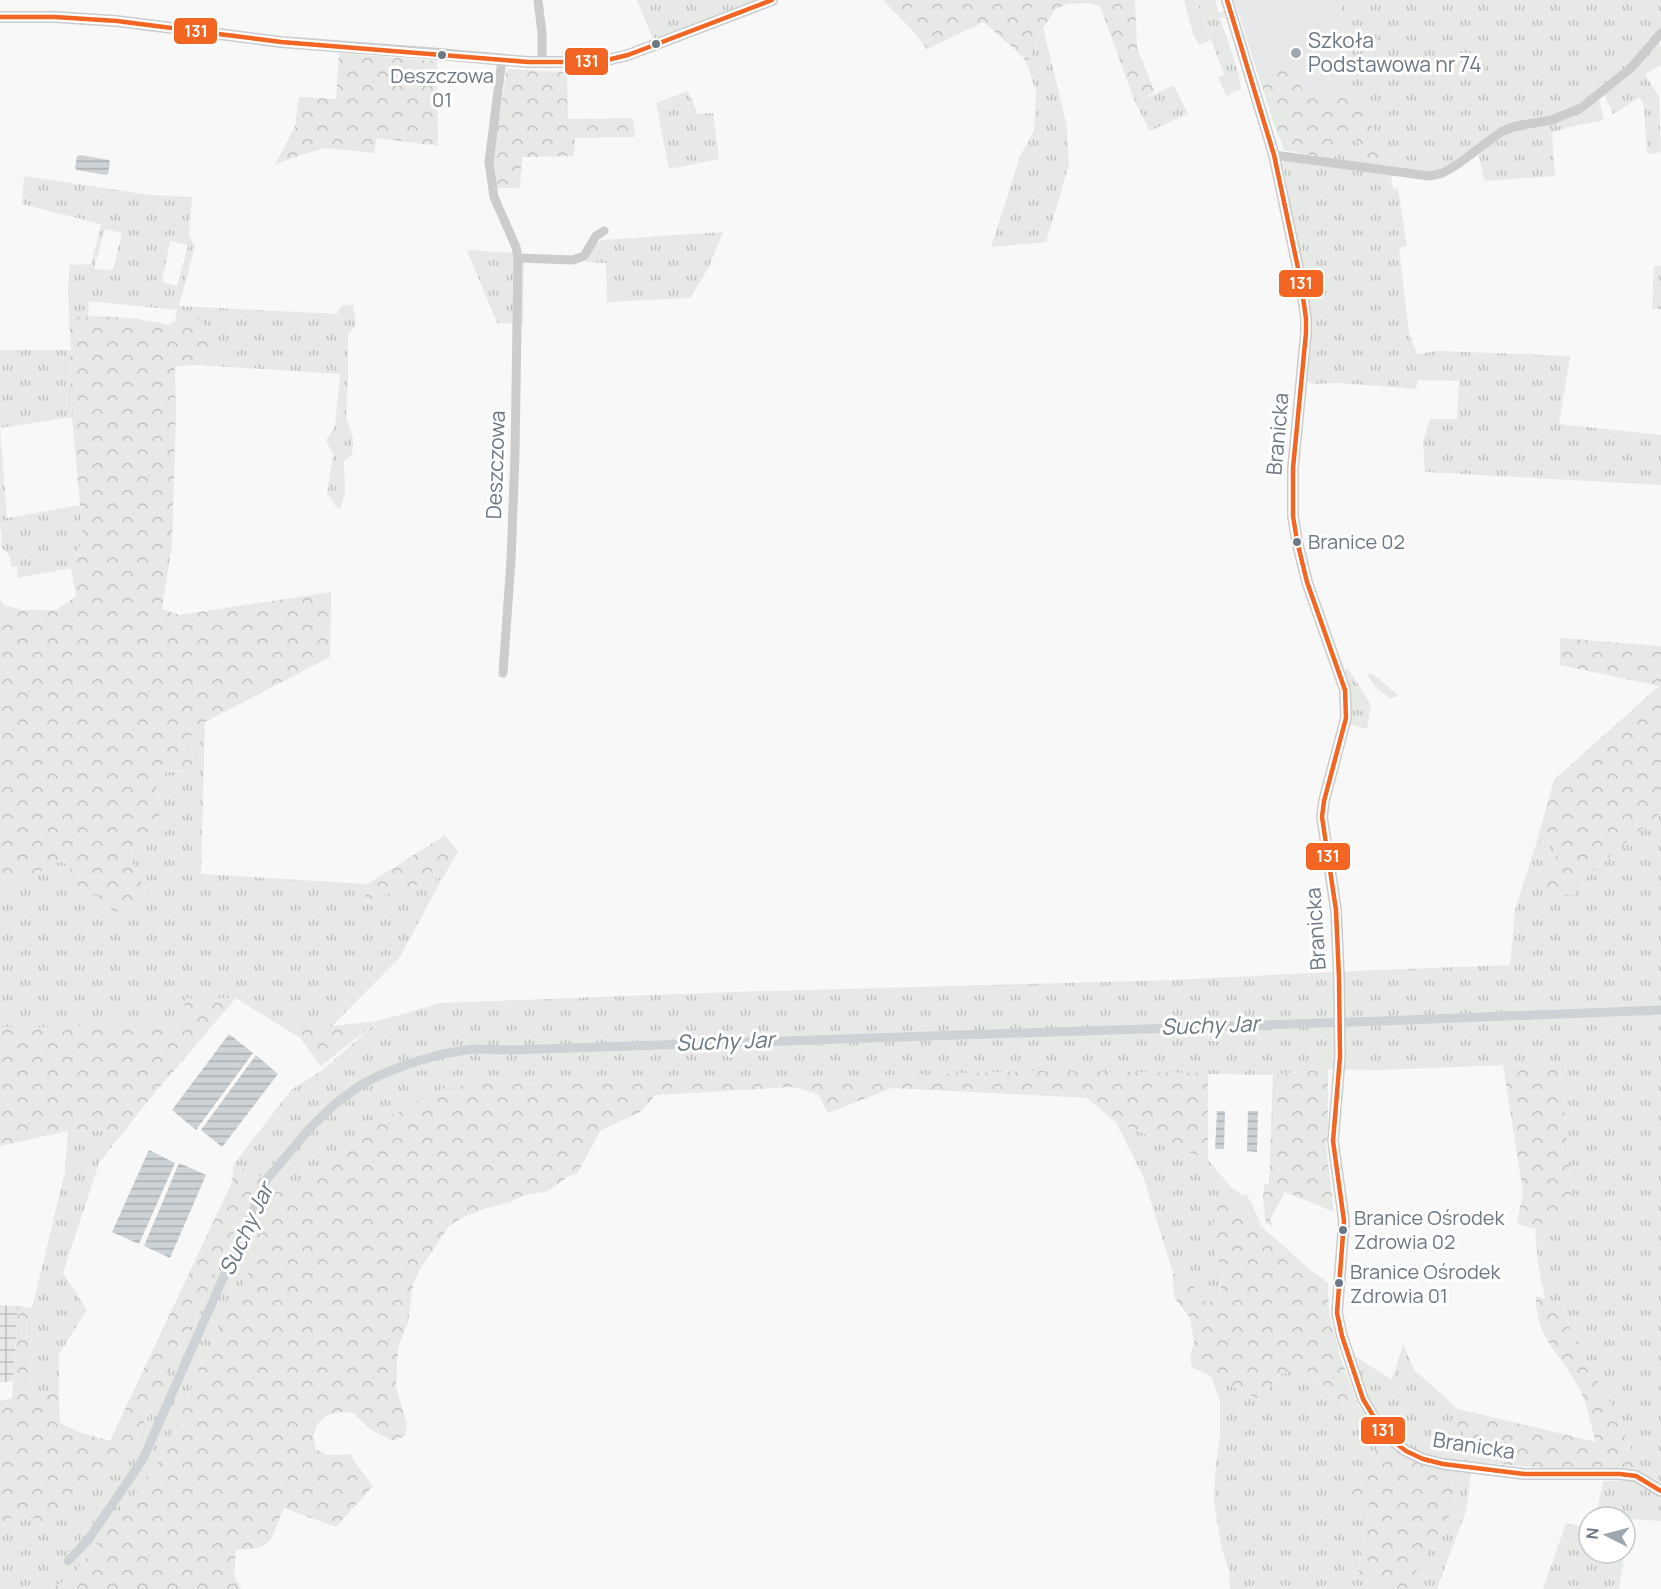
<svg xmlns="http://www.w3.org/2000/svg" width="1661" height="1589" font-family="Manrope,sans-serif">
<defs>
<pattern id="industrial-grid" width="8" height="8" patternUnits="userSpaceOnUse" patternTransform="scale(1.5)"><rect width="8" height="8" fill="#e7e8e9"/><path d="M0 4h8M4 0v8" fill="none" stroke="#bfc1c2"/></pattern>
<pattern id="grass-tufts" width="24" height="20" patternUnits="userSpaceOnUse" patternTransform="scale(1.5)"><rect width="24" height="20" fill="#e7e9e6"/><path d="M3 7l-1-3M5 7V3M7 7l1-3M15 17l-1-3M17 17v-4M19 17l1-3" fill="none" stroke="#bfc2c0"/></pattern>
<pattern id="forest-crowns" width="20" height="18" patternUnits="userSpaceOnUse" patternTransform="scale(1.5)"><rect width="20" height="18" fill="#e7e9e6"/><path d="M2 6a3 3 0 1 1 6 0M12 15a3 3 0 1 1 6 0" fill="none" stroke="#bfc2c0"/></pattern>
<pattern id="water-rules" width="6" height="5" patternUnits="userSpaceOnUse" patternTransform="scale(1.5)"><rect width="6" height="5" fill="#cdd2d6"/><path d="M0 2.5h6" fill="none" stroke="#aaafb3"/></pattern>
</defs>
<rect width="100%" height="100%" fill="#f8f8f8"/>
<path fill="#e7e8e9" d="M1234,0h108l-4,116 -60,20z"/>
<path fill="url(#industrial-grid)" d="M0,1305l18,1 -5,75 -13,2z"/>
<g fill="url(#grass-tufts)" fill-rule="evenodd">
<path d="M637,0h119l-103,39z"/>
<path d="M1196,0h19l4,13 5,-2 2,5 -6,2 18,53 3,18 -15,7 -8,-19 6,-3z"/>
<path d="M1342,0h319v30l-16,21 -28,24 -40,30 -25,12 -37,6 -71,46 -21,2 -40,-6 -13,-45 -32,-31z"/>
<path d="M1043,28l24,98 2,39 -23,77 -55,5 30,-93 13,-23 2,-39 -9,-29z"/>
<path d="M1659,42l2,7v16l-16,9 14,23 2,55 -14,2 -3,-48 -4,-9 -27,17 -9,-20z"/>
<path d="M1174,86l14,28 -38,17 -15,-29z"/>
<path d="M688,91l10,23 15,-1 6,46 -50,10 -13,-66z"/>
<path d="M1593,100h6l5,20 -35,7 -17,6 3,43 -71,5 -5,-26 1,-4 21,-15 15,-8 36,-5z"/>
<path d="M1355,137l15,29 -49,-9z"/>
<path d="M1283,160l108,15 2,14 5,-1 9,58 -8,2 10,85 8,21 21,-3 132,5 -11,68 102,11v50l-236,-13 -2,-31 7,-22h27l2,-38 -41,-1 -2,9 -77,-6 -27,1 -5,-3 5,-58 -29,-159z"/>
<path d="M24,176l127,19 41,2 -3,39 6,10 -16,60 158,8 4,-8 12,-2 3,22 -8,8v47l-2,36 7,21 -1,16 -8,7 1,31 -4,16 -5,-1 -9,-14 6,-38 -7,-15 9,-14 5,-52 -141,-9 14,-8 -21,-45 -17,9 2,-11 -88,-9 -1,15 -19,1 -1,-27 2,-25 21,-1 10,-40 -79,-20zM105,229l17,4 -9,37 -19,-1zM170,241l18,4 -11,41 -15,-4z"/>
<path d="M723,232l-14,35 -19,31 -83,4 -1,-39 -20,-1 9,-17 7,-5z"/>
<path d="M467,250l48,3 9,9 -1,62 -26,-1z"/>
<path d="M1654,266h7v43h-9z"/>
<path d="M0,350h71l-1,9 2,58 -72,11 7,90 73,-13 3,33 -12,30 -53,10 -1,-11h-6l-1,-11 -9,-9 1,-12 -2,-8z"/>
<path d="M1348,668l23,37 -4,24 -18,-5 -5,-53z"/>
<path d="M1366,673l7,1 24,20 -1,3 -6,1 -14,-10z"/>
<path d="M205,722l-4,152 167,10 -4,17 79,-24 -43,80 -68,69 -58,-4 -38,-24h-49l-5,23 -126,6h-56v-146c14,-2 27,-3 39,-9 8,-4 14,-9 22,-11l8,5 10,25 17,3 21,19c13,0 21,-9 28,-19l-1,-8 -9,-14 -4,-19c5,-9 8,-7 13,-13 16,-19 23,-36 9,-58 8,-12 16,-10 29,-10l12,-11 -4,-17 3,-17z"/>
<path d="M1661,812v675l-40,-17 16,-3 -6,-18 -16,-38 -41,-71 -12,-36 -17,-5 -7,-36 -3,-34 37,-29 -12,-137 -182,7 -50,-1 -55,6 -234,-4 -383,11 -178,2 -33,4 -72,37 -75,71 -64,-32 57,-74 32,-20 55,-49 63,-18 290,-11 441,-12 159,-8 179,-7 5,-55 22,-69 17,6 2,12 -12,24 34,1z"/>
<path d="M1116,1122l92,38 24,28 12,8 3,-1 13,26v4l-37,-33 -9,60 8,17 -2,33 -17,-1 -13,-20 -17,-8 -30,-97z"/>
<path d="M125,1130l-26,33 -36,110 24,37 -28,44v40l-29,-1 2,-85 33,-136 3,-41z"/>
<path d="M235,1230l28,17 -61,114 -24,62 -25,49 -82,105 -20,12h-51v-63l23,-16 103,-50 67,-137z"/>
<path d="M1403,1344l11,26 44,39 -2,15 31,39c-19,-1 -48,-1 -64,-8 -41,-19 -58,-61 -70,-100l39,25z"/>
<path d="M1303,1367l44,41 12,-2 26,34 -16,62 -11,72 26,15h-154l-1,-19 -7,-21 -8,-48 1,-27 5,-40v-33l-9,-25 48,24 22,-26z"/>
<path d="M1451,1470l20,3 -5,38 -29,78h-31l49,-82z"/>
<path d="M1636,1480l25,17v24l-31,-2 -5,33v-35h-29l7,-36z"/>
<path d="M1566,1523l23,6v24h36l-6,36h-76z"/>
</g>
<g fill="url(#forest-crowns)">
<path d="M883,0h252l2,48 18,44 -20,10 -35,-96 -10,-3 -23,1 -12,6 -12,18 -16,35 -5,-7 -38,-34 -57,27 -13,-17z"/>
<path d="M339,53l98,8 1,85 -61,-8 -3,15 -49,-5 -25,7 -25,10 20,-39 4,-29 37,2z"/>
<path d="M507,69l60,3 1,47 65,-1 2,19 -60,1 -1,18 -52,1 -2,31h-23l-5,-28z"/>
<path d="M1284,69l4,3 4,11 6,-1 7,12 33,-5 32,31 13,45 -13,1 -15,-29 -34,20 -37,-7 -25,-74 5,-1 2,6 11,-4 -1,-6z"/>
<path d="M192,312c17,16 19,22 21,45l-14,8 -24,1 1,48 -4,131 -10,64 17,6 152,-23 -1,65 -125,65 -12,5 -3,17 4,17 -4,7c-15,7 -26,-2 -37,14 11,18 10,38 -5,55 -6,7 -12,7 -17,16l4,19 9,14 1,8c-7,10 -15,19 -28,19l-21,-19 -17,-3 -10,-24 -7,-6c-9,2 -15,7 -23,11 -12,6 -25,7 -39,9v-281l4,5 17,5h35l20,-14 -5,-28 12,-30 -11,-121 -2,-58 1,-9 -2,-33c33,-2 67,0 99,8z"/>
<path d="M1560,638l101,8v166l-83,72 -2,11 -29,2 -3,-14 12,-24 -2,-12 -17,-6 17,-61 105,-94 -99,-21z"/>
<path d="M445,835l13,17 -15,25 -79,24 4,-17z"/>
<path d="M186,998h50l-94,110 -17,22 -57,1 -68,15v-119h56l125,-6z"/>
<path d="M378,1021l-57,45 -21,-28 -26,-16 58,4z"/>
<path d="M1560,1063l12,137 -37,29 -18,-5 6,-32 -20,-127z"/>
<path d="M1328,1069v60l-2,16 8,67 -49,-20 -15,28 3,7 -7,-4 -3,-23 1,-16h5l4,-109z"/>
<path d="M1039,1071l169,2v87l-92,-38 -29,-24 -195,-10 -64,25 -10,-19 -25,-7 -138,8 -13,16 -42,20 -23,43 -8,2 -21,15 -26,5 -11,6 -27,7 -24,10 -11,7 -30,45 -6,13 -5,39 -10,25 -2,39 11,37 -2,12 -12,5 -22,-11 -18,-17 -13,-1 -12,3 -11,9 -4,13 3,12 11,6 23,-1 7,11 16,21 -37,41 -52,-19c-15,32 -8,41 -48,42l-2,25 7,14h-190l20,-12 82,-105 25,-49 24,-62 60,-114 -27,-17 -42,93 -67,137 -84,65 -19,-15 -23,16v-125l12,-3 6,-92 14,2 -2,85 29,1 1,29 22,10 28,8 122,-259 2,-18 64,32 75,-71 72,-37 33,-4 178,-2z"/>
<path d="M1222,1191l85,76 21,16 1,31 12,45 18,47 -11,2 -45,-41 -23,7 -20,26 -68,-33 -2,-10 4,-15 -4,-24 -16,-21 -1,-24 17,8 13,20 17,1 2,-33 -8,-17 -1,-27z"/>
<path d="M1536,1296l26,8 12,36 41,71 16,38 6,19c-50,6 -101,-1 -150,-5l-31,-39 2,-15 138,33c-5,-15 -9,-41 -17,-54 -18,-33 -44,-51 -43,-92z"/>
<path d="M1385,1440l66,30 4,37 -49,82h-22l-26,-15 11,-71 -28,-9z"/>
</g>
<path fill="#e7e9e6" d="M1184,0h12l15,40 -12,5 -6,-11z"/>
<g fill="url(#water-rules)">
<path d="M80,155l29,5 1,2 -2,12 -2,1 -29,-5 -2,-2 2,-12z"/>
<path d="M229,1034l24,19 -57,77 -24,-20z"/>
<path d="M256,1055l22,19 -56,73 -21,-17z"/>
<path d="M1217,1111h8l-1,38h-9z"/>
<path d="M1248,1111h10l-1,41 -10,-1z"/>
<path d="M149,1150l26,13 -36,81 -27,-12z"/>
<path d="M179,1163l27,12 -36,83 -26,-12z"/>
</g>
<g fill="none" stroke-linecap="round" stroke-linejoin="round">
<path stroke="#cdd2d6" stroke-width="9" d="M68,1561l20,-21 55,-81 124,-280 43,-51 26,-25 25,-18 19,-10 28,-11 34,-10 31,-5 38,1 871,-29 279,-11"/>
<g stroke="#cbccce" stroke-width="9">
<path d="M538,0l4,33v30"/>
<path d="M502,60l-13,102 5,35 22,50 2,11 -3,196 -4,106 -8,113"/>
<path d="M1274,155l155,21 14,-3 15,-9 43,-32 15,-6 36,-6 29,-12 50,-40 30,-35"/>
<path d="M518,258l55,2 11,-4 12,-20 8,-5"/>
</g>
<g stroke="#cbccce" stroke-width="12">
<path d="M1227,0l47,155 27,127 5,37v14l-13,135v48l4,25 10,41 38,108 1,28 -22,83 -2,16 14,93 3,68 1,79 -7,84 11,80 -7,92 5,23 21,63 15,25 11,14 17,13 17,8 20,5 81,10h96l16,2 25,15"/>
<path d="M0,17h55l62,4 164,21 158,12 89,8h53l26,-2 21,-5 144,-55"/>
</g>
<g stroke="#fff" stroke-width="9">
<g id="bus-1">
<path d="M1227,0l47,155 27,127 5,37v14l-13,135v48l4,25 10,41 38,108 1,28 -22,83 -2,16 14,93 3,68 1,79 -7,84 11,80 -7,92 5,23 21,63 15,25 11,14 17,13 17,8 20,5 81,10h96l16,2 25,15"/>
<path d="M0,17h55l62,4 164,21 247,20h53l26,-2 21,-5 144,-55"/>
</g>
</g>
<use href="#bus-1" stroke="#f26522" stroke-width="4.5"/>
</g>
<g fill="#6c7884" stroke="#fff" stroke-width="2">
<circle cx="656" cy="44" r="5"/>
<circle cx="442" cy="55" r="5"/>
<circle cx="1297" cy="542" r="5"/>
<circle cx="1343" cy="1230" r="5"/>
<circle cx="1339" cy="1283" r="5"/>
</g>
<circle fill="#9da5ad" stroke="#fff" stroke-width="2" cx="1296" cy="53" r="6"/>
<g text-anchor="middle" stroke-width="6" stroke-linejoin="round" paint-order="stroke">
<g font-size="20" fill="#6c7884" stroke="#fff" text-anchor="start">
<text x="442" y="83" text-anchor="middle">Deszczowa<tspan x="442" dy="24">01</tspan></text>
<text x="1308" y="549">Branice 02</text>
<text x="1354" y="1225">Branice Ośrodek<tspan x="1354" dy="24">Zdrowia 02</tspan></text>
<text x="1350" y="1279">Branice Ośrodek<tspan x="1350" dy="24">Zdrowia 01</tspan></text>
</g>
<g font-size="21" fill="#6c7884" stroke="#fff" text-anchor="start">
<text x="1308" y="48">Szkoła<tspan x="1308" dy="24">Podstawowa nr 74</tspan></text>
</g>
<g font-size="21" fill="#6c7884" stroke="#fff">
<text transform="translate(1278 434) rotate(-85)" y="7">Branicka</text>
<text transform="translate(496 465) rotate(-88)" y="7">Deszczowa</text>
<text transform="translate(1316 929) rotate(-94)" y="7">Branicka</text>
<text transform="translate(1474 1446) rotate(9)" y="7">Branicka</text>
</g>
<g font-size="22" font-style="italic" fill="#68777f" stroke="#fff">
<text transform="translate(1210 1025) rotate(-2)" y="8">Suchy Jar</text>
<text transform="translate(725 1041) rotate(-2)" y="8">Suchy Jar</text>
<text transform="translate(246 1229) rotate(-65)" y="8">Suchy Jar</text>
</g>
</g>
<g stroke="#fff" stroke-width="2">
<rect x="173" y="17" width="45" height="28" rx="6" fill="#f26522"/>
<rect x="564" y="47" width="45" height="29" rx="6" fill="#f26522"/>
<rect x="1278" y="269" width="46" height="29" rx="6" fill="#f26522"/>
<rect x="1305" y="842" width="46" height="29" rx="6" fill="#f26522"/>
<rect x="1360" y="1416" width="46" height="29" rx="6" fill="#f26522"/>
</g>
<g font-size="16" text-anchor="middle" font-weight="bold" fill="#fff">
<text x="196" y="37">131</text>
<text x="587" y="67">131</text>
<text x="1301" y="289">131</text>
<text x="1328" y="862">131</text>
<text x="1383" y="1436">131</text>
</g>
<g transform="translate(1607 1535) rotate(276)"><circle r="28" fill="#ffffff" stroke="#c4c9ce" stroke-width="1.5"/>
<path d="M0-4.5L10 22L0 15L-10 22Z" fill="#9da5ad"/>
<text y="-9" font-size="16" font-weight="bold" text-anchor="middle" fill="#6c7884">N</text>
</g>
</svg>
